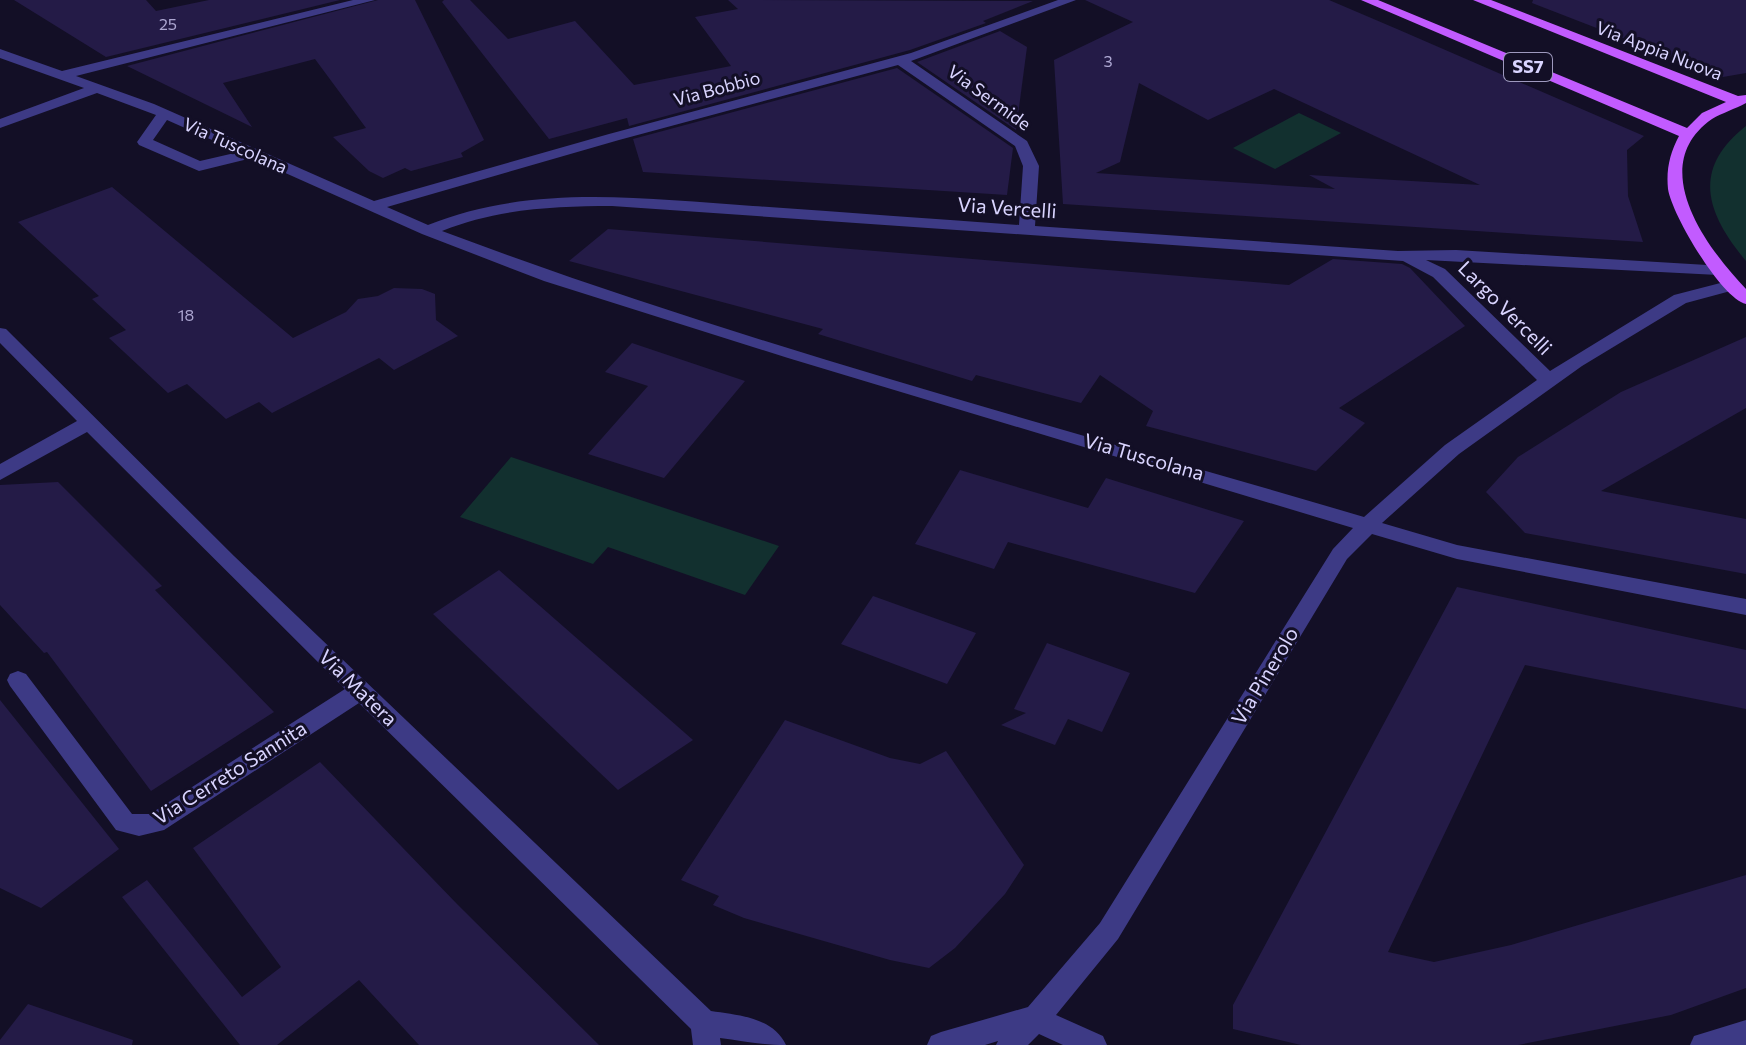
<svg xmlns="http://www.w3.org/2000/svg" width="1746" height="1045" font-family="Commissioner,sans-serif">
<rect width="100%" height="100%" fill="#130f26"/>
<g fill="#12302f">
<path d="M1299,113l42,20 -66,36 -42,-21z"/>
<path d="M1746,126v135c-40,-48 -55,-92 0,-135z"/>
<path d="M511,457l268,89 -34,49 -137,-48 -15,17 -133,-47z"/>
</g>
<g fill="#241b47" fill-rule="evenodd">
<path d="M14,0h132l10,11 53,-11h131l-234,57z"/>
<path d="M378,0h37l69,140 -23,13 2,4 -52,14 -6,-3 -22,10 -14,-7 -36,-34 33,-9 -51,-69 -92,24 29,44 -125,-61z"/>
<path d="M444,0h26l38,39 67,-18 59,64 97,-19 -36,-49 43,-8 -10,-9 305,1 -50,20 3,2 -76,27 -281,76 -2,-8 -78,21 -107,-137z"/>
<path d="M1085,0h244l68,29 247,107 -17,14 1,46 15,46 -580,-38 -9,-144 79,-38zM1139,83l69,37 66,-31 206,96 -171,-10 26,14 -239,-16 24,-11z"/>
<path d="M1533,0h213v73l-23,4 -191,-74z"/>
<path d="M1000,31l27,16 -11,83 -99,-68z"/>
<path d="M897,68l116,80 -6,47 -364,-23 -10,-33z"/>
<path d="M112,187l181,151 53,-26 12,-13 20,-3 16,-8 28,1 13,5 1,26 22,16 -64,34 -15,-12 -107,55 -13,-11 -33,17 -39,-35 -19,9 -59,-55 17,-8 -34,-31 7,-3 -81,-74z"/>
<path d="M608,229l681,56 44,-26 69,5 8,4 55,58 -126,82 26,15 -49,48 -170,-45 7,-15 -53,-36 -19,28 -105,-28 -4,6 -154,-47 5,-5 -254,-68z"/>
<path d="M1746,337v71l-145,83 145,28v55l-221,-41 -39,-41 32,-35 103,-65z"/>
<path d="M632,343l113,38 -81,97 -76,-24 60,-68 -43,-14z"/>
<path d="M960,470l128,38 18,-30 138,43 -49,72 -187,-51 -14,27 -79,-25z"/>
<path d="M58,482l104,104 -7,4 119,122 -123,79 -104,-139 -3,1 -44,-48v-120z"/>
<path d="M499,570l194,170 -75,50 -185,-176z"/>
<path d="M1457,587l289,63v59l-221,-44 -137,287 46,10 77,-17 235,-70v113l-75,27 -153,30h-217l-68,-16v-24z"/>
<path d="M873,596l103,37 -29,51 -106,-40z"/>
<path d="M1047,643l83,30 -28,59 -34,-13 -13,26 -54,-20 25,-12 -12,-4z"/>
<path d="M0,700l119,149 -78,59 -41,-20z"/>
<path d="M785,720l105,38 30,6 26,-13 78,114 -19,29 -50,54 -26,20 -39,-8 -146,-42 -31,-13 6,-9 -38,-16z"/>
<path d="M320,762l137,142 142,141h-180l-60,-65 -82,65h-37l-118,-148 25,-17 95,117 39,-30 -88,-119z"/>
<path d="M28,1004l105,36 -1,5h-132v-5z"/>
</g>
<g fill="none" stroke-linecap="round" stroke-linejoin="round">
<g fill="#3d3a85" fill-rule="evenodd">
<path d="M353,0h22l-299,76 78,28 220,97 235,-67 302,-81 147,-53h18l-165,61 116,80 12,25 -4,60 363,25 58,-1 268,16 2,4 -8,5 -292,-15 19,9 105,102 124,-76 58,-15 8,5 -2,4 -52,14 -104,63 -123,88 -77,69 75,22 289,54v16l-289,-56 -85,-25 -25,25 -229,380 -62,76 47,21 4,9h-44l-24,-11 -11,11h-32l2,-4 -13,4h-58l4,-9 10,-4 87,-25 72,-84 233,-374 20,-21 -565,-170 -244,-77 -122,-47 -170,-76 -53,13 -60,-26 -2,-3 19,-27 -59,-22 -97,35v-9l84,-31 -84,-30v-9l62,22zM898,65l117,81 8,20 -4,59c-89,-6 -177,-13 -266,-19 -109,-7 -221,-23 -325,19l-41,-18 232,-67zM167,120l72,32 -39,9 -47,-21zM612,206l791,55 30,16 104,103 -92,65 -81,72c-308,-91 -621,-173 -922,-286 54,-22 112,-25 170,-25z"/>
<path d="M0,328l6,1 228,227 477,455c26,4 62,6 75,34 -25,0 -43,-4 -66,-7l1,7h-28l-2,-16 -332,-326 -195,127 -25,6 -23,-6 -106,-144 -3,-6 3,-6 8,-3 8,3 106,140h18l195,-125 -258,-257 -87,48v-16l77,-43 -77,-78z"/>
<path d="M1746,1020v25h-56l4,-9z"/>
</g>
<path fill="#c25bff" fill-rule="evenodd" d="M1361,0h17l309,128 15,-15 24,-11 -253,-102h18l247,96 8,-1v8c-11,6 -24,10 -34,16 -67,47 -5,129 34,170v15c-25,-6 -74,-89 -78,-115 -2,-20 2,-36 11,-53z"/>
</g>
<g text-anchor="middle" stroke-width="6" stroke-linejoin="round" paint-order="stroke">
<g font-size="16" fill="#aca6d1">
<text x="168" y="30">25</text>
<text x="1108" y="67">3</text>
<text x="186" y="321">18</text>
</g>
<g font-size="18" fill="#d9d4ff" stroke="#130f26">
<text transform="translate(1659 51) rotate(21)" y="6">Via Appia Nuova</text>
<text transform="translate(717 89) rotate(-15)" y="6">Via Bobbio</text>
<text transform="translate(989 98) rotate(36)" y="6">Via Sermide</text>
<text transform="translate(235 146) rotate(24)" y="6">Via Tuscolana</text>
</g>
<rect fill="#130f26" stroke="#9e99be" stroke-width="2" x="1504" y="53" width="48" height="28" rx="6"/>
<g font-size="18" font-weight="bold" fill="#d9d4ff">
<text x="1528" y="73">SS7</text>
</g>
<g font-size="20" fill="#d9d4ff" stroke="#130f26">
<text transform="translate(1007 208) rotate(4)" y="7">Via Vercelli</text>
<text transform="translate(1505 308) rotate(45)" y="7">Largo Vercelli</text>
<text transform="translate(1144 457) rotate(16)" y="7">Via Tuscolana</text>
<text transform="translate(1265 676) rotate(-59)" y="7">Via Pinerolo</text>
<text transform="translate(358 688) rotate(44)" y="7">Via Matera</text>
<text transform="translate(230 773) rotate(-32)" y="7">Via Cerreto Sannita</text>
</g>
</g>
</svg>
